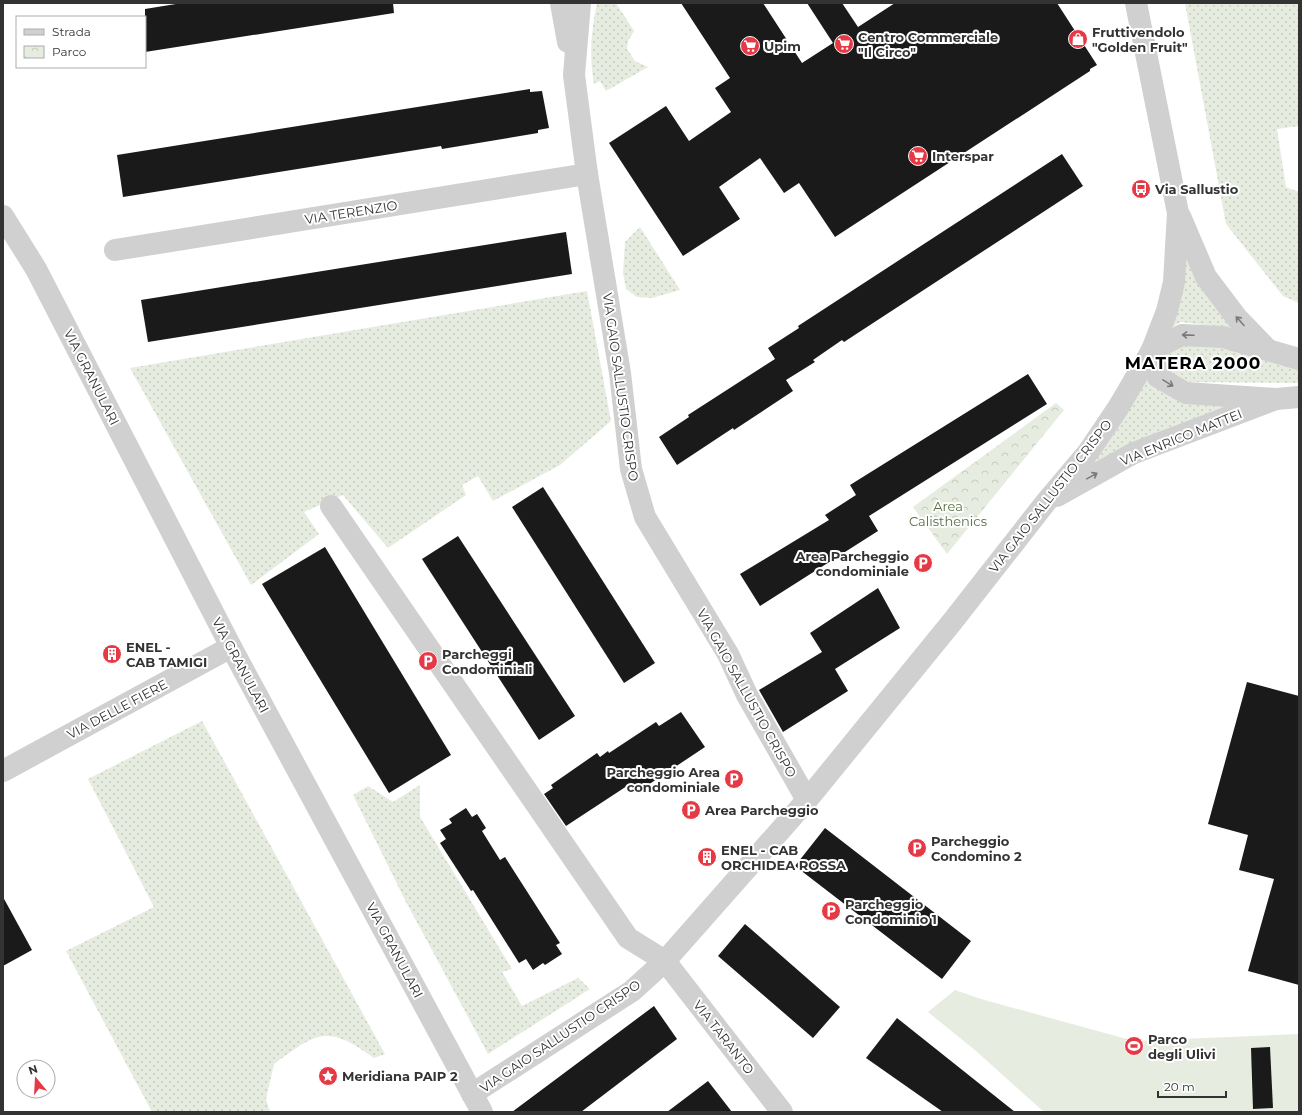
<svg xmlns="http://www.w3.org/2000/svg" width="1302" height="1115" font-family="Montserrat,sans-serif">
<defs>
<pattern id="grass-dots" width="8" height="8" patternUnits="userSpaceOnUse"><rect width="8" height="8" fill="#e6ecdf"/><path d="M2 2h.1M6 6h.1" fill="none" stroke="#c6cbc0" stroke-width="1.8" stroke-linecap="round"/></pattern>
<pattern id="park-crowns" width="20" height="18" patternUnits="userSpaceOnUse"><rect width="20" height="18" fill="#e6ecdf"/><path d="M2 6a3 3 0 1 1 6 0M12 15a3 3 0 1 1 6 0" fill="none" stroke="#c6cbc0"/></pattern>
</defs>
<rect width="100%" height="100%" fill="#fff"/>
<g fill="url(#grass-dots)">
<path d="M597,3h19l18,28 -6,10 -1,8 8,12 13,6 -42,24 -6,-10 -6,3c-5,-30 -3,-51 3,-81z"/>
<path d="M1185,3h114v123l-22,3 9,58 13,5v111l-16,-7 -57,-72z"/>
<path d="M640,227l40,63 -28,8 -15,-1 -11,-8 -3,-16 2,-31z"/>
<path d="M1186,256l49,73 -54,-7 -11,6z"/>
<path d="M587,291l24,130 -51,44 -67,36 -15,-25 -16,9 4,10 -78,53 -45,-53 -39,17 15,22 -68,51 -121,-217z"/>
<path d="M1222,345l77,21v17l-109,-1 -22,-11 -2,-17 17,-8z"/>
<path d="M1145,373l92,32 -159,71z"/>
<path d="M202,721l183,333 -11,4c-47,-34 -57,-26 -100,6l-8,35 4,13h-118l-86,-161 88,-44 -66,-128z"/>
<path d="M420,785v32l92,152 -10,3 20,34 56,-28 12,11 -102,65 -82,-152 -53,-107 15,-9 25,16z"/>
</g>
<path fill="url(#park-crowns)" d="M1056,403l8,7 -117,144 -34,-47z"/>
<path fill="#e6ecdf" d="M955,990l26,9 153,42 165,-7v78h-255l-68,-61 -48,-39z"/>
<g fill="#1a1a1a">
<path d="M182,3h211l1,10 -249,39v-43z"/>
<path d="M681,3h82l39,60 31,-20 -26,-40h35l16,24 37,-24h162l40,62 -7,4v2l-255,166 -36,-54 -15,10 -24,-35 -41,29 21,32 -57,37 -74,-113 57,-37 23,35 42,-29 -16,-24 15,-10z"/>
<path d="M530,89v3l12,-1 7,37 -11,2v3l-96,16 -1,-3 -318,51 -6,-42z"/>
<path d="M1062,154l21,32 -239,156 -2,-2 -29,20 2,2 -29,18 7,11 -59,39 -1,-2 -56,37 -18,-28 30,-20 -1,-2 87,-56 -7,-11 31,-20 -1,-2z"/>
<path d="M566,232l6,42 -424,68 -7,-42z"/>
<path d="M1028,374l19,30 -178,112 9,15 -118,75 -20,-32 89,-54 -4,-5 31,-20 -6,-10z"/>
<path d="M543,487l112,176 -31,20 -112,-176z"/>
<path d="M458,536l117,180 -36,24 -117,-181z"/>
<path d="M325,547l126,208 -62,38 -127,-209z"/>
<path d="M878,588l22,40 -65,41 13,22 -65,41 -24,-42 63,-38 -12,-19z"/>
<path d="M1247,682l52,14v289l-51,-14 26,-92 -35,-9 9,-35 -40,-11z"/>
<path d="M681,712l24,35 -69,46 -6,-9 -64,42 -22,-32 9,-6 -2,-3 46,-32 3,4 8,-6 1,2 47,-31 3,4z"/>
<path d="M466,808l6,9 5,-3 9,14 -4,3 18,29 5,-3 55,86 -4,2 6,9 -17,11 -2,-2 -10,7 -7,-11 -7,4 -46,-73 -2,1 -31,-48 6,-4 -6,-9 12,-7 -3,-4z"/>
<path d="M825,828l146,113 -29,38 -147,-113z"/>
<path d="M3,897l29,53 -29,16z"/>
<path d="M745,924l95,83 -27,31 -95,-82z"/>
<path d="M654,1006l23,33 -96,73h-69z"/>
<path d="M897,1018l118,94h-72l-77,-54z"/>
<path d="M1270,1047l3,61 -20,1 -2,-61z"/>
<path d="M708,1081l24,31h-65z"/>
</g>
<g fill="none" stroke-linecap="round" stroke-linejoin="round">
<g stroke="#d0d0d0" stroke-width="22">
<path d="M561,3l7,39"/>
<path d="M580,3l-6,72 13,99 33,199 11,96 14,48 83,137 19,41 60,105"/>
<path d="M115,250l472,-76"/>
<path d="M1057,496l77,-43 142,-54"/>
<path d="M331,506l297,432 37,23 117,151"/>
<path d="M3,771l228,-124"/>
<path d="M472,1094l160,-103 33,-30 142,-161 145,-178 94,-120 43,-51 29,-43 34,-58"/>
</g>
<g stroke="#d0d0d0" stroke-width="22">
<path d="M1136,3l42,210 -4,69 -7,29 -15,39"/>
<path d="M3,216l33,53 195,378 251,465"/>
<path d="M1180,216l26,61 31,41 30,31"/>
<path d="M1152,350l6,27 28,16 90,6 23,-2"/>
<path d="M1152,350l30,-15 41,2 76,22"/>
</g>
</g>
<defs><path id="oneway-shaft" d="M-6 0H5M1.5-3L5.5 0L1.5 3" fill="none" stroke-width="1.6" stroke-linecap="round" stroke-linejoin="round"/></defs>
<g stroke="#7a7a7a">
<use href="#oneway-shaft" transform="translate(1240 321) rotate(-132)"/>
<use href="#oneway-shaft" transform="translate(1188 335) rotate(-178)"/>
<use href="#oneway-shaft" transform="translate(1168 383) rotate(31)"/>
<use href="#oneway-shaft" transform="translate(1092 476) rotate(-29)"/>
</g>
<defs>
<g id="shop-disc" transform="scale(1)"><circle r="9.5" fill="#e63946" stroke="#fff"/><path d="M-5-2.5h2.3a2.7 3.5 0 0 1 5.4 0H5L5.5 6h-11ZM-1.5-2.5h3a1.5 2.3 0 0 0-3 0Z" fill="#fff"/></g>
<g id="supermarket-disc" transform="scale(1)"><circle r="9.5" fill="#e63946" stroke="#fff"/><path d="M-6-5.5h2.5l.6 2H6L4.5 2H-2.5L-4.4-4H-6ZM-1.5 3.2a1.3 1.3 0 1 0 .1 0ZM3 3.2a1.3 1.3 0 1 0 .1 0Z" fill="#fff"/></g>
<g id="bus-disc" transform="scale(1)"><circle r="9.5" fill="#e63946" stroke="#fff"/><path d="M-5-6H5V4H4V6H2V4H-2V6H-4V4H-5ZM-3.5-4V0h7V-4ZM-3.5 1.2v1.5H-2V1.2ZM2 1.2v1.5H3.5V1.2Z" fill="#fff"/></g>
<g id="parking-disc" transform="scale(1)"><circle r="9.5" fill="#e63946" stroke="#fff"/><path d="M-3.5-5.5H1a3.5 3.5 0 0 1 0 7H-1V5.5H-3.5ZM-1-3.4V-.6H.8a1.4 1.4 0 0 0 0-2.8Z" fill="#fff"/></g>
<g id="building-disc" transform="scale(1)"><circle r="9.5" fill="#e63946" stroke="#fff"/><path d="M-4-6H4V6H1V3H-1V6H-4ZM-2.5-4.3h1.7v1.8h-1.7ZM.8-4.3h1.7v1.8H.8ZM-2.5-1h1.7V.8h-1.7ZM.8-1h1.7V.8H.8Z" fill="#fff"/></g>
<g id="stadium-disc" transform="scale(1)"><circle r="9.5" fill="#e63946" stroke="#fff"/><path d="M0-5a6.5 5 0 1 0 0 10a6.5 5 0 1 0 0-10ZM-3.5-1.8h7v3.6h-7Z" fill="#fff"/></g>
<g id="sight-disc" transform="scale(1)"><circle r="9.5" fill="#e63946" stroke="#fff"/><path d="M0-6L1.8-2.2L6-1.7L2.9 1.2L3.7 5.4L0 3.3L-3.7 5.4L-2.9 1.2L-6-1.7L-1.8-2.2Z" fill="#fff"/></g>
</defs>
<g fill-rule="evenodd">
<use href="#shop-disc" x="1078" y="39"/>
<use href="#supermarket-disc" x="844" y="44"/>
<use href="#supermarket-disc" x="750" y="46"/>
<use href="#supermarket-disc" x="918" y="156"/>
<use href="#bus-disc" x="1141" y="189"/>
<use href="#parking-disc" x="923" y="563"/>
<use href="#building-disc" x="112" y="654"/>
<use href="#parking-disc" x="428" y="661"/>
<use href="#parking-disc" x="734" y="779"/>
<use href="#parking-disc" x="691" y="810"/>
<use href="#parking-disc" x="917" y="848"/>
<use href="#building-disc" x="707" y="857"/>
<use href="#parking-disc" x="831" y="911"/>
<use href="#stadium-disc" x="1134" y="1046"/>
<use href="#sight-disc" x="328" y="1076"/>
</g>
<g text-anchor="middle" stroke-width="4" stroke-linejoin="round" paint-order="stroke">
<g font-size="13" font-weight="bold" fill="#333" stroke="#fff" text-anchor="start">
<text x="1092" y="37">Fruttivendolo<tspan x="1092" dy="15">"Golden Fruit"</tspan></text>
<text x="858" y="42">Centro Commerciale<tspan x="858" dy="15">"Il Circo"</tspan></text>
<text x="764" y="51">Upim</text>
<text x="932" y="161">Interspar</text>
<text x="1155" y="194">Via Sallustio</text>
<text x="909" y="561" text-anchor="end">Area Parcheggio<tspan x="909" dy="15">condominiale</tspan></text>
<text x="126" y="652">ENEL -<tspan x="126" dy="15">CAB TAMIGI</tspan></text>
<text x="442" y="659">Parcheggi<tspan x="442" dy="15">Condominiali</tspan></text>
<text x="720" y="777" text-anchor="end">Parcheggio Area<tspan x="720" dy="15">condominiale</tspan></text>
<text x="705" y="815">Area Parcheggio</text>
<text x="931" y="846">Parcheggio<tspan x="931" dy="15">Condomino 2</tspan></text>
<text x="721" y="855">ENEL - CAB<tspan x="721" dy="15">ORCHIDEA ROSSA</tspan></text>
<text x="845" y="909">Parcheggio<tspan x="845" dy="15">Condominio 1</tspan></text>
<text x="1148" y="1044">Parco<tspan x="1148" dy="15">degli Ulivi</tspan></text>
<text x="342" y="1081">Meridiana PAIP 2</text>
</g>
<g font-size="13" fill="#333" stroke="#fff">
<text transform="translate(351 212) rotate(-9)" y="5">VIA TERENZIO</text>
<text transform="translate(92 377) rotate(63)" y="5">VIA GRANULARI</text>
<text transform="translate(621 387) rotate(82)" y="5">VIA GAIO SALLUSTIO CRISPO</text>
<text transform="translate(1181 437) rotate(-22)" y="5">VIA ENRICO MATTEI</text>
<text transform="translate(1050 496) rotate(-52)" y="5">VIA GAIO SALLUSTIO CRISPO</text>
<text transform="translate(241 665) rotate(62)" y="5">VIA GRANULARI</text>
<text transform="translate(747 693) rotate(61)" y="5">VIA GAIO SALLUSTIO CRISPO</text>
<text transform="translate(117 709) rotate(-28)" y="5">VIA DELLE FIERE</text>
<text transform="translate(395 950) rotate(62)" y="5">VIA GRANULARI</text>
<text transform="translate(560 1036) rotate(-34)" y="5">VIA GAIO SALLUSTIO CRISPO</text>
<text transform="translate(724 1037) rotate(52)" y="5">VIA TARANTO</text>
</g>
<g font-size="13" fill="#56703f" stroke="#fff">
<text x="948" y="511">Area<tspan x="948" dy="15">Calisthenics</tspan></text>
</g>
<g font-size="17" font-weight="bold" letter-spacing="1" fill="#000" stroke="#fff">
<text x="1193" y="369">MATERA 2000</text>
</g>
</g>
<rect width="1302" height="1115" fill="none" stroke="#333333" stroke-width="8"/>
<rect x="16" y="16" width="130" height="52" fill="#ffffff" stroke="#adadad"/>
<rect x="24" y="29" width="20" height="6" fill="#d0d0d0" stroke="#adadad"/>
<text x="52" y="36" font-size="12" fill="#333333">Strada</text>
<rect x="24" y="46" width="20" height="12" fill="url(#park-crowns)" stroke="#adadad"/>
<text x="52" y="56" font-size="12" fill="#333333">Parco</text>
<g transform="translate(36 1079) rotate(342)"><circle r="19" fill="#ffffff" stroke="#adadad"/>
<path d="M0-3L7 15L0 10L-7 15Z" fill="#e63946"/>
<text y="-6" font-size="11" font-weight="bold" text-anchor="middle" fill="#333333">N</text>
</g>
<path d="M1158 1091v6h68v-6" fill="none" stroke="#333333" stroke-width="2"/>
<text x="1164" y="1091" font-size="12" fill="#333333" stroke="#ffffff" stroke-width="3" paint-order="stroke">20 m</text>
</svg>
